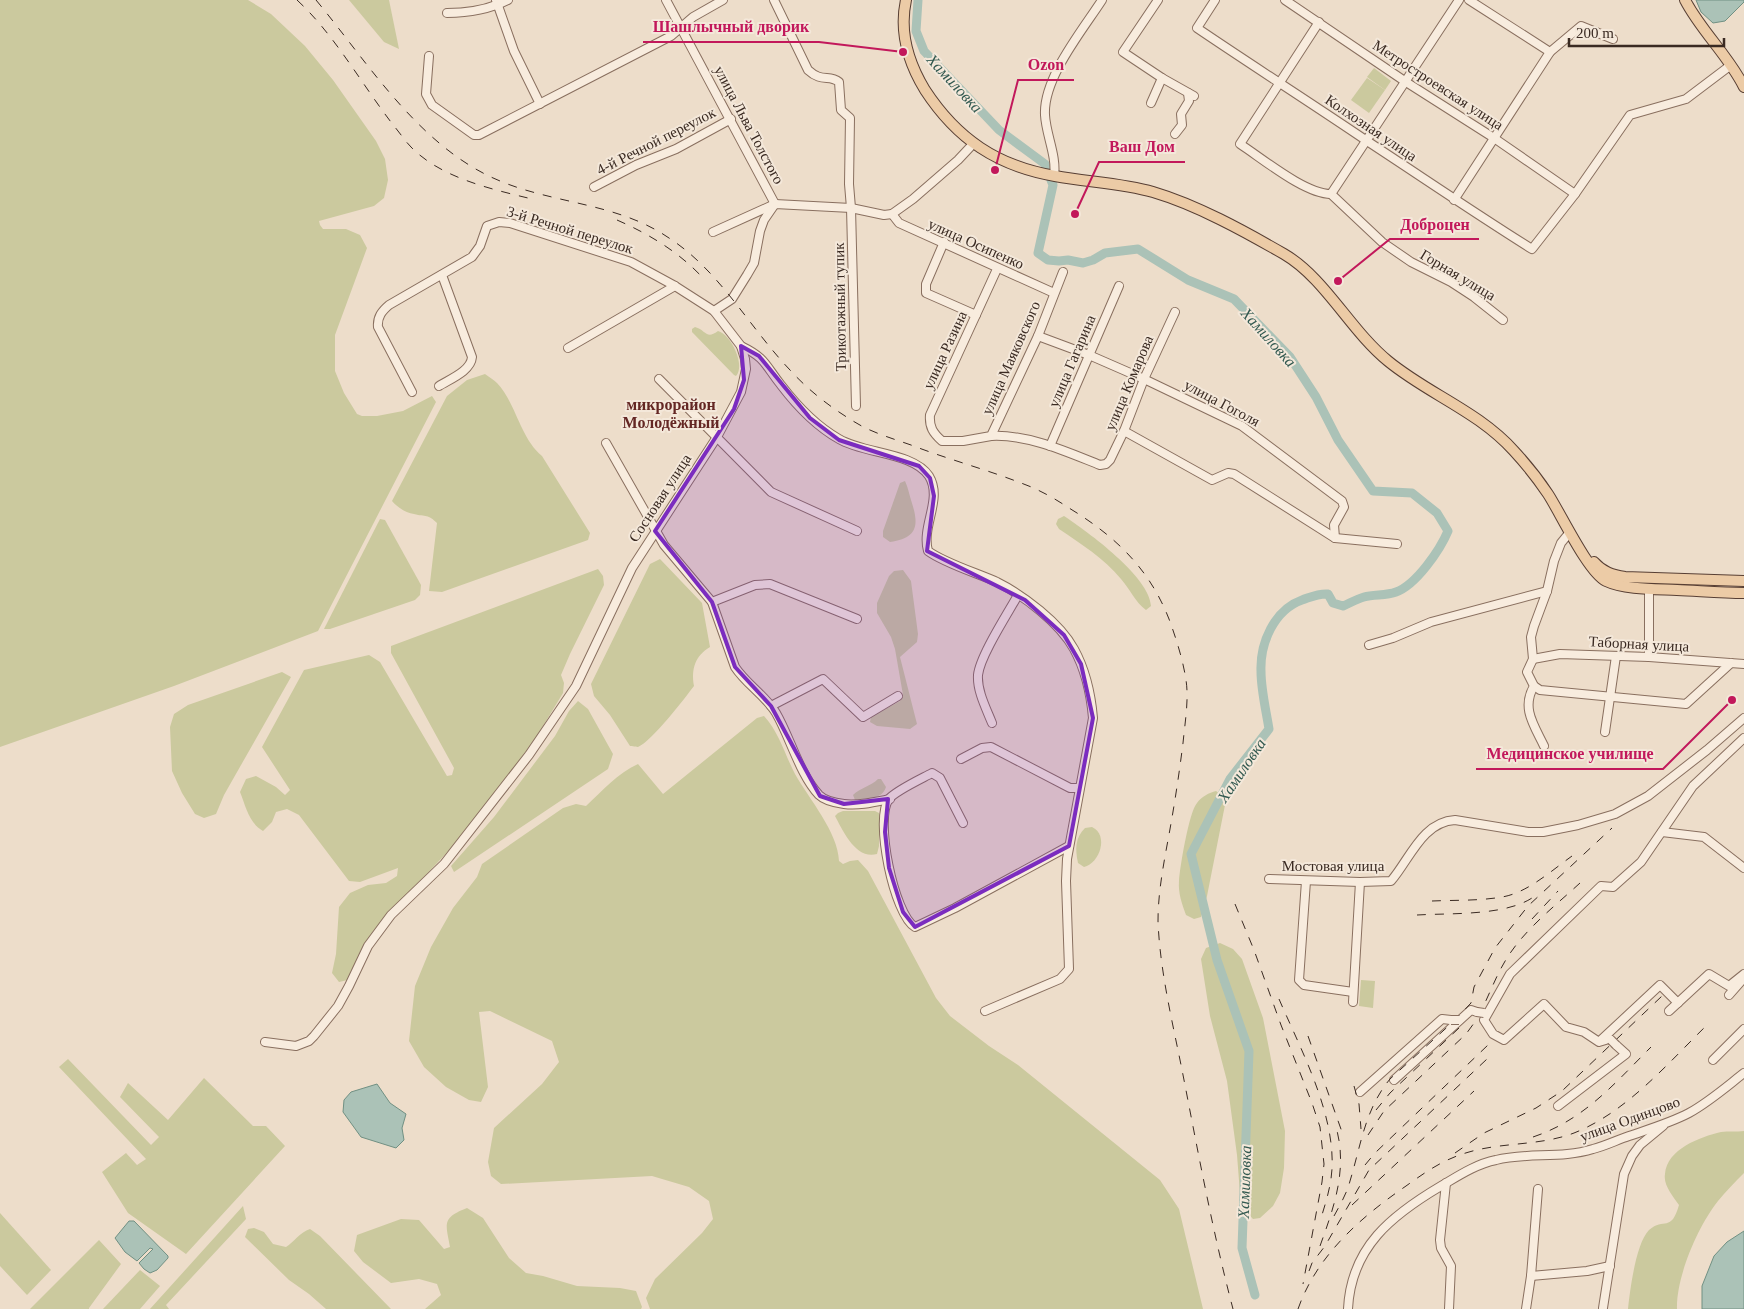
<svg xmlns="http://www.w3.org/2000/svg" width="1744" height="1309" font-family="Georgia,serif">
<rect width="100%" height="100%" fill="#edddca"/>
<g fill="#cbc99e">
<path d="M0,0h248l23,14 34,32 28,34 43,61 9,18 3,21 -4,18 -10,8 -55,15 1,4 3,4h23l14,6 7,13 -32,87v36l9,22 13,21 5,2h15l26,-5 29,-15 4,6 -118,229 -144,55 -174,61z"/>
<path d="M349,0h40l10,49 -15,-7z"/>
<path d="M1374,68l17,13 -6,9 -18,-13z"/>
<path d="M1367,78l18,12 -16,23 -18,-13z"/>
<path d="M695,327c11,3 11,13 23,4 13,3 28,35 18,45l-2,-1 -42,-43v-3z"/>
<path d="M485,374c4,3 9,6 12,9 19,20 23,55 45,73l48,77 -2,7 -146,52 -13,-1 8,-68c-9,-9 -11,-6 -23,-9 -8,-1 -17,-7 -22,-13l55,-105 20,-16z"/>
<path d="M905,481c3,6 4,13 6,19 8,24 8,38 -21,42l-7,-5v-6l17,-48z"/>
<path d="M1064,516c24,16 86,61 87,90l-5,4c-11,-8 -16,-21 -25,-31 -17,-21 -40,-35 -62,-50l-3,-5 2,-5z"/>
<path d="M380,519l5,1 36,65 -1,10 -5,5 -85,29h-6z"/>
<path d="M660,559l42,44 8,44c-15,9 -19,22 -16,39 -9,12 -43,56 -56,61 0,0 -7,-1 -8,-1l-20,-31 -16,-19 -3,-12 59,-120z"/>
<path d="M598,569l5,7 1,9 -34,69 -9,21 3,8 -1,10 -29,48 -47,63 -35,43 -69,74 -31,58 -13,3 -7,-9 4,-19 3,-47 11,-14 18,-8 18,-2 11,-7 1,-8 -38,14 -11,-1 -50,-66 -12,-6 -11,3 -4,10 -9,9c-14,-8 -17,-24 -23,-39l6,-13 10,-3 20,11 9,8 5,-5 -28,-43 42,-77 65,-15 11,7 67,114 5,-1 2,-7 -63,-115v-7z"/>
<path d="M903,570l8,11 7,53 -1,8 -17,15 17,67 -7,5 -33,-3 -7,-4 1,-5 29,-16 3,-6 -8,-46 -4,-12 -14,-24v-10l12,-27 5,-5z"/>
<path d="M282,672l9,5 -67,118 -8,19 -12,4 -9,-4 -13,-21 -10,-22 -2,-44 4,-13 14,-9z"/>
<path d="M578,701l10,8 25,45 -5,15 -154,103 -3,-6 43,-49 61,-81 14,-25z"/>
<path d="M764,716c15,16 21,39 31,58 14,25 43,58 44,87l4,3 7,-3 8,-1 10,11 68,127 14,18 39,30 29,19 142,115 19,29 24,100h-553l-4,-11 9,-19 47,-46 11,-14 -4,-18 -20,-14 -37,-11 -151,8 -10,-8 -3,-14 6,-34 48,-44 17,-22 -7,-21 -62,-30 -11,1 9,75 -7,15 -12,-2 -23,-13 -22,-20 -15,-26 6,-55 16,-39 22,-39 24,-31 5,-13 81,-56 13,-4 10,2c16,-15 32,-33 52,-42l25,30 94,-76z"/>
<path d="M878,779h3l5,8c-4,13 -20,12 -31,13l-2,-5c7,-7 18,-9 25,-16z"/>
<path d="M1216,791l9,7v7l-18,91 -6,21 -7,2 -8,-4c-4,-11 -8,-22 -7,-34 1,-14 10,-69 18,-78 5,-7 12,-10 19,-12z"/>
<path d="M843,811h32l4,2v33l-2,8c-21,6 -34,-23 -42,-38l3,-3z"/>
<path d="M1092,827c17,8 8,36 -8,40l-6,-4c-3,-14 -3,-25 7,-35z"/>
<path d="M1220,943l13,6 9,10 21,59 22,113 -1,37 -4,25 -7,13 -13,12 -7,1 -12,-13 -4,-51 -10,-74 -17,-65 -9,-57 5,-11z"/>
<path d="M1361,980l14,1 -2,27 -14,-2z"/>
<path d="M68,1059l83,86 8,-8 -39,-40 8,-14 40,37 36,-42 49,48h13l19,20 -99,108 -58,-41 -26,-41 24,-19 11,12 9,-6 -87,-92z"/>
<path d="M1744,1131v42c-9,9 -18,18 -26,28 -20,25 -42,76 -41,108h-49c2,-19 8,-66 21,-79 15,-13 22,3 30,-25 -6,-9 -16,-20 -14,-31 2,-25 35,-37 56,-42 7,-1 16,0 23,-1z"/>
<path d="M243,1206l3,13 -80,86 3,4h-19z"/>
<path d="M467,1208l16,10 26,40 17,15 17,3 34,10 43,2 16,3 6,16 -1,2h-216l16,-14 -4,-11 -18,-5 -28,4 -28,-21 -9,-11 3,-16 44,-16 18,1 25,29 6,-2c-4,-23 -9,-29 17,-39z"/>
<path d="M0,1213l51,57 -24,25 -27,-29z"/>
<path d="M254,1228l10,4 9,12 13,3c8,-5 14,-15 24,-18l10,7 71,73h-65l-17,-15 -20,-14 -44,-43 3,-8z"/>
<path d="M99,1240l22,24 -32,44v1h-59z"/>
<path d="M140,1270l20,16 -20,23h-37z"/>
</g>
<g fill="#abc2b7" stroke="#719083">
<path d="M1696,0h48v2l-19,19 -12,2 -12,-11z"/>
<path d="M377,1084l13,19 16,11 -4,14 2,12 -8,8 -35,-11 -18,-25 1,-12 7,-8z"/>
<path d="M129,1221h5l34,35v2l-11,12 -7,3 -6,-4 -5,-6 14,-14 -3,-1 -13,13 -12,-9 -10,-14z"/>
<path d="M1744,1231v78h-42v-23l12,-30 13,-14z"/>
</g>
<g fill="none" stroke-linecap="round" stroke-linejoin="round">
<g stroke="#abc2b7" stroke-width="9">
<path d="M918,0l-2,31 8,20 75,79 46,34 2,6"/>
<path d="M1051,180l2,5 -15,68 10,7 11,1 9,-1 15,3 10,-3 12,-7 33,-4 50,31 46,19 56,58 26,40 22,43 35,51 39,2 25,20 11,18c-8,19 -32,54 -52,61 -10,4 -22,2 -32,5 -7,2 -14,6 -21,9l-10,-3 -5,-9c-9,-1 -17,3 -26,6 -28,10 -42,43 -41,71 0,19 5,39 8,58l-39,50 -39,75 26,106 32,91 -7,197 13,47"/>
</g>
<g stroke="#896f5f" stroke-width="10">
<g id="minor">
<path d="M496,0l18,51 26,53"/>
<path d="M666,0l109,204"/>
<path d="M774,0l34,70c14,13 21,4 31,12l2,28 9,8 -1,66 2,24 5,198"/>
<path d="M1158,0l-35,52 39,26 32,18"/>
<path d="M1215,0l-18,28c56,38 114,75 170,113 55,36 109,73 165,108l43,-55 55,-79 56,-16 45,-34"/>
<path d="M1285,0l121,82 88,56 81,56"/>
<path d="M1469,0l81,52"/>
<path d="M447,13c22,0 41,-3 61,-13"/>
<path d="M1319,22l-79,122c23,15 65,50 91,50"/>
<path d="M429,56l-3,38 6,11 42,30h5l192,-99 22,-19 30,-17"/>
<path d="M1151,103l11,-25"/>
<path d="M1175,134l7,-9 -1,-11 8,-13 -1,-8"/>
<path d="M1054,176c3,-20 -8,-41 -9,-61 -2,-37 37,-84 57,-115"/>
<path d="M594,187l42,-22 40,-16 55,-30"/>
<path d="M1331,194l128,-194"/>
<path d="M1331,194l51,48 29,20 40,20 23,15 29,23"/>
<path d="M1454,200l96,-148 31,-26 32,13"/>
<path d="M892,214l7,9 155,70"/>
<path d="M713,232l62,-28 76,4 33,7 8,-1 21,-15 45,-39 15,-16"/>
<path d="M944,242l-18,42v9l50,22"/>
<path d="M997,269l-67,146c-1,12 3,18 12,26h21l28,-5 47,-100 25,-64"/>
<path d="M714,311l18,-12 15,-24 7,-12 6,-32 4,-11 11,-16"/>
<path d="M1038,336l51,19 55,24 98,47 100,75 2,6 -10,18 1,13"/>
<path d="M741,346c25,12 24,19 40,39 16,21 35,41 58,54 25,15 74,13 90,37 14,23 -8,50 -1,75 16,12 49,22 69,31 26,13 63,41 77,67 11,20 17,46 19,69l-26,141 -1,22 3,88 -9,10 -75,32"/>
<path d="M568,348l107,-62"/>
<path d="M659,379l112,113 86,39"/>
<path d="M439,386c11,-7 32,-15 33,-29l-30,-82"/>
<path d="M1124,431l88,49 16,-7 6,1 101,64 62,6"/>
<path d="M991,436c37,-2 76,16 109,29l6,-1 4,-4 14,-29 20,-52 31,-67"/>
<path d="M606,443l58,102 48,57 23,65c11,17 30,28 41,46 14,24 24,62 43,82 6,6 17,8 25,9 15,2 31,-2 46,-5"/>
<path d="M1050,446l69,-160"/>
<path d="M712,602l43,-17 15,-1 87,35"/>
<path d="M1369,645l24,-7 38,-16 116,-31"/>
<path d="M1649,657v-69"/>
<path d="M1533,659l27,-5 89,3 95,7"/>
<path d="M1534,686l6,4 146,14 45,-41"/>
<path d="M771,706l52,-27 40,38 35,-21"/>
<path d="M992,723c-6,-15 -15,-32 -14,-48 2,-19 30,-62 40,-80"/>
<path d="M1605,732l11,-76"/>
<path d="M1544,746c-10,-21 -23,-38 -10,-60l-7,-14 6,-13 -2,-22 3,-11 13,-35 7,-30 7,-18 9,-11"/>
<path d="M961,759l21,-11 9,-1 79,41h9"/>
<path d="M963,823l-23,-45 -8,-5c-9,5 -37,18 -43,26 -15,19 5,116 26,128l40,-19 114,-62"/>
<path d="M1662,832l42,5 40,31"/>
<path d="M1269,879l91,3 31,-1c19,-22 31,-59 64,-61l73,12h15l35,-7 37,-11 33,-18 59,-46 37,-32"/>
<path d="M1306,881l-7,99 5,5 49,7"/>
<path d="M1729,995l14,-16"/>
<path d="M1353,1002l7,-120"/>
<path d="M1669,1011l40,-37 20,12 15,-12"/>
<path d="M1601,1040l59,-55 18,18"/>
<path d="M1611,1040l-2,-1 -10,3 -15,-10 -18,-5 -22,-23 -40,36 -11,-6 -9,-14 26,-46 91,-88 12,1 28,-25 52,-76 51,-48"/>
<path d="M265,1042l31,4 13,-5 5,-5 24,-30 11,-20 19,-40 23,-31 53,-51 85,-109 47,-69 56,-118 85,-131 24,-45 5,-23 -1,-10 -4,-13 -27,-35 -39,-25 -44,-24 -121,-39 -11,-1 -12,4 -7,20 -8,11 -83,48c-7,6 -12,12 -11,22l34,65"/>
<path d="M1713,1060l31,-31"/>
<path d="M1394,1080l77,-70 6,2"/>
<path d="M1360,1092l82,-73 9,1"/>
<path d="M1558,1106l68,-52 -10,-9"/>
<path d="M1446,1183l-6,57 1,8 10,18 -2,43"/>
<path d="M1531,1276l56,-5 23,-5"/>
<path d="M1603,1308l21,-134 8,-18 8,-11 23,-19"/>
<path d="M1348,1309c3,-62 44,-94 93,-123 17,-10 35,-22 55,-26 32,-8 65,-1 97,-11 12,-3 24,-9 36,-13 20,-7 41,-13 60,-23 20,-11 37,-26 55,-40"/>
<path d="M1526,1309l5,-33 7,-87"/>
</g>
</g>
<g stroke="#573e33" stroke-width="12">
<g id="major">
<path d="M906,0c-7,32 2,62 19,90 32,49 72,76 130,86 32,6 67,7 98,16 44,13 91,39 131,62 41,24 66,76 104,107 40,33 90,50 126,90 12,13 24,28 34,43 13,20 40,78 58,87 19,9 51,8 71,9 23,1 45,3 67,3"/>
<path d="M1685,0c16,31 43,55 59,87"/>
<path d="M1594,562c9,10 18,13 31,15l119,4"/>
</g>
</g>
<use href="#minor" stroke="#f8ecde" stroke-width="8"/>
<use href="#major" stroke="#eccba6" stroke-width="10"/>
<g stroke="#3a2a22" stroke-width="1" stroke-dasharray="9 9" stroke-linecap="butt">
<path d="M297,0c38,35 65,85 97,126 6,7 11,15 17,21 30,31 80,42 121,52"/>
<path d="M316,0c53,64 104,148 184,181 55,23 118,22 169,57 51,33 80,89 121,132 18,20 40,37 63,51 17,11 38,17 58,24 36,14 74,24 110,38 17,6 33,15 48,25 46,28 80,60 100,111 7,19 14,41 17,61 3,20 -1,42 -3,63 -4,32 -9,65 -15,97 -5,27 -10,54 -10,81 2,53 16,107 26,159 15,77 29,153 49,229"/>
<path d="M617,220c32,14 62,32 86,58"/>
<path d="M1432,901c22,-1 47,0 70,-4 25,-4 49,-26 70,-41"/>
<path d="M1235,904l19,46 27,75 31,78 8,24 4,37 -2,18 -19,102"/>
<path d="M1417,915c34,-2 87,1 115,-17"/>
<path d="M1532,919l26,-28"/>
<path d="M1279,999c22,51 56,114 53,170 -1,17 -6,33 -11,49"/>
<path d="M1308,1036l34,96"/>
<path d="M1354,1086l5,18 2,25"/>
<path d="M1376,1110l14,-17 69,-65"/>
<path d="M1368,1135l16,-24 81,-76c20,-23 26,-52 42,-77 18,-29 48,-52 73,-75"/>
<path d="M1533,1137c51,-17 81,-53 118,-90"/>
<path d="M1455,1153l29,-20 52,-25 26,-17 100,-95"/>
<path d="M1365,1165l10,-12 113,-108"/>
<path d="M1352,1205l122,-114"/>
<path d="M1334,1216c6,-11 13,-23 16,-35 11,-36 15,-72 40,-102l64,-58 17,-18 3,-16 21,-39 33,-42 84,-78"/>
<path d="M1320,1246c14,-39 28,-77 16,-119"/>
<path d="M1309,1271l3,-8 13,-17 44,-76 118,-111"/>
<path d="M1298,1309c19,-54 63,-92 108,-123 21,-15 38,-27 63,-34 34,-10 71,-6 105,-19 53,-21 94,-70 134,-109"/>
</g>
<g stroke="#896f5f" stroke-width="10" stroke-linecap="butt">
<g id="minor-bridge">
<path d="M1477,1012l7,1"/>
<path d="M1451,1020h8"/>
<path d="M1611,1040l5,5"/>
</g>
</g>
<use href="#minor-bridge" stroke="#f8ecde" stroke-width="8"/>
</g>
<path fill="#7b2cbf" fill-opacity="0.2" stroke="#7b2cbf" stroke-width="4" stroke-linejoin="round" d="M741,346l18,10 51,62 29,22 80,26 11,12 4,18 -7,55 98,49 39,35 17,29 12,54 -24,128 -154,81 -12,-15 -14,-44 -4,-36 3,-33 -44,5 -24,-8 -49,-90 -36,-39 -23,-65 -57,-71 79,-122 10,-29z"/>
<g text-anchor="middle" stroke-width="4" stroke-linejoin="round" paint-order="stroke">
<g font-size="15" fill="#3a2a22" stroke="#f4e8da">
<text transform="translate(1438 85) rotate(33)" y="5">Метростроевская улица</text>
<text transform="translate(749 125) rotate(62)" y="5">улица Льва Толстого</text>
<text transform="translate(1371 128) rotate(34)" y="5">Колхозная улица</text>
<text transform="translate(656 141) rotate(-27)" y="5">4-й Речной переулок</text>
<text transform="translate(570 230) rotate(17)" y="5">3-й Речной переулок</text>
<text transform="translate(976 244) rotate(24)" y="5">улица Осипенко</text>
<text transform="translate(1458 275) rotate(31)" y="5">Горная улица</text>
<text transform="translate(840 307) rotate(-91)" y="5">Трикотажный тупик</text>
<text transform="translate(945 350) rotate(-65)" y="5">улица Разина</text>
<text transform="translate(1011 358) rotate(-66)" y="5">улица Маяковского</text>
<text transform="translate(1072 361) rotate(-67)" y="5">улица Гагарина</text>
<text transform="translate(1129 383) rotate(-67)" y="5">улица Комарова</text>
<text transform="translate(1222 403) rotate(28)" y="5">улица Гоголя</text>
<text transform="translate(660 498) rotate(-57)" y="5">Сосновая улица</text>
<text transform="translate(1639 644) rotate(3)" y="5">Таборная улица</text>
<text x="1333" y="871">Мостовая улица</text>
<text transform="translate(1630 1119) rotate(-20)" y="5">улица Одинцово</text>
</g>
<g font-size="16" font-style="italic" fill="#325950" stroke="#f4e8da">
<text transform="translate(955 83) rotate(47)" y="6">Хамиловка</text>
<text transform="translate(1269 337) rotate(48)" y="6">Хамиловка</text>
<text transform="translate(1241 770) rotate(-56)" y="6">Хамиловка</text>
<text transform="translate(1244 1182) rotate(-88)" y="6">Хамиловка</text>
</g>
<g font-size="16" font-weight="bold" fill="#642724" stroke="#f4e8da">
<text x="671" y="410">микрорайон<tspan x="671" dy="18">Молодёжный</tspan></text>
</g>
</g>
<path fill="none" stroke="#c2185b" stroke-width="2" d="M903 52L819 42H643M995 170L1018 80H1074M1075 214L1099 162H1185M1338 281L1390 239H1479M1732 700L1663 769H1476"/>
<g fill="#c2185b" stroke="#f4e8da" stroke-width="2">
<circle cx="903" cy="52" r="5"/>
<circle cx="995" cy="170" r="5"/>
<circle cx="1075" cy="214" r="5"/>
<circle cx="1338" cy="281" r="5"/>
<circle cx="1732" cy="700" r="5"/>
</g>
<g font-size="16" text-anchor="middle" font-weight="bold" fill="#c2185b" stroke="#f4e8da" stroke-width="4" stroke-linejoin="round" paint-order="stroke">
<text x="731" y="32">Шашлычный дворик</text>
<text x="1046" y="70">Ozon</text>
<text x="1142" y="152">Ваш Дом</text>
<text x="1435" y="230">Доброцен</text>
<text x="1570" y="759">Медицинское училище</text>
</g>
<path d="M1569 38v8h155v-8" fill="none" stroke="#3a2a22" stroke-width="2.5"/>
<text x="1576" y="38" font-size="15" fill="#3a2a22" stroke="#f4e8da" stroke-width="4" paint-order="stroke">200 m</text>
</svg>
